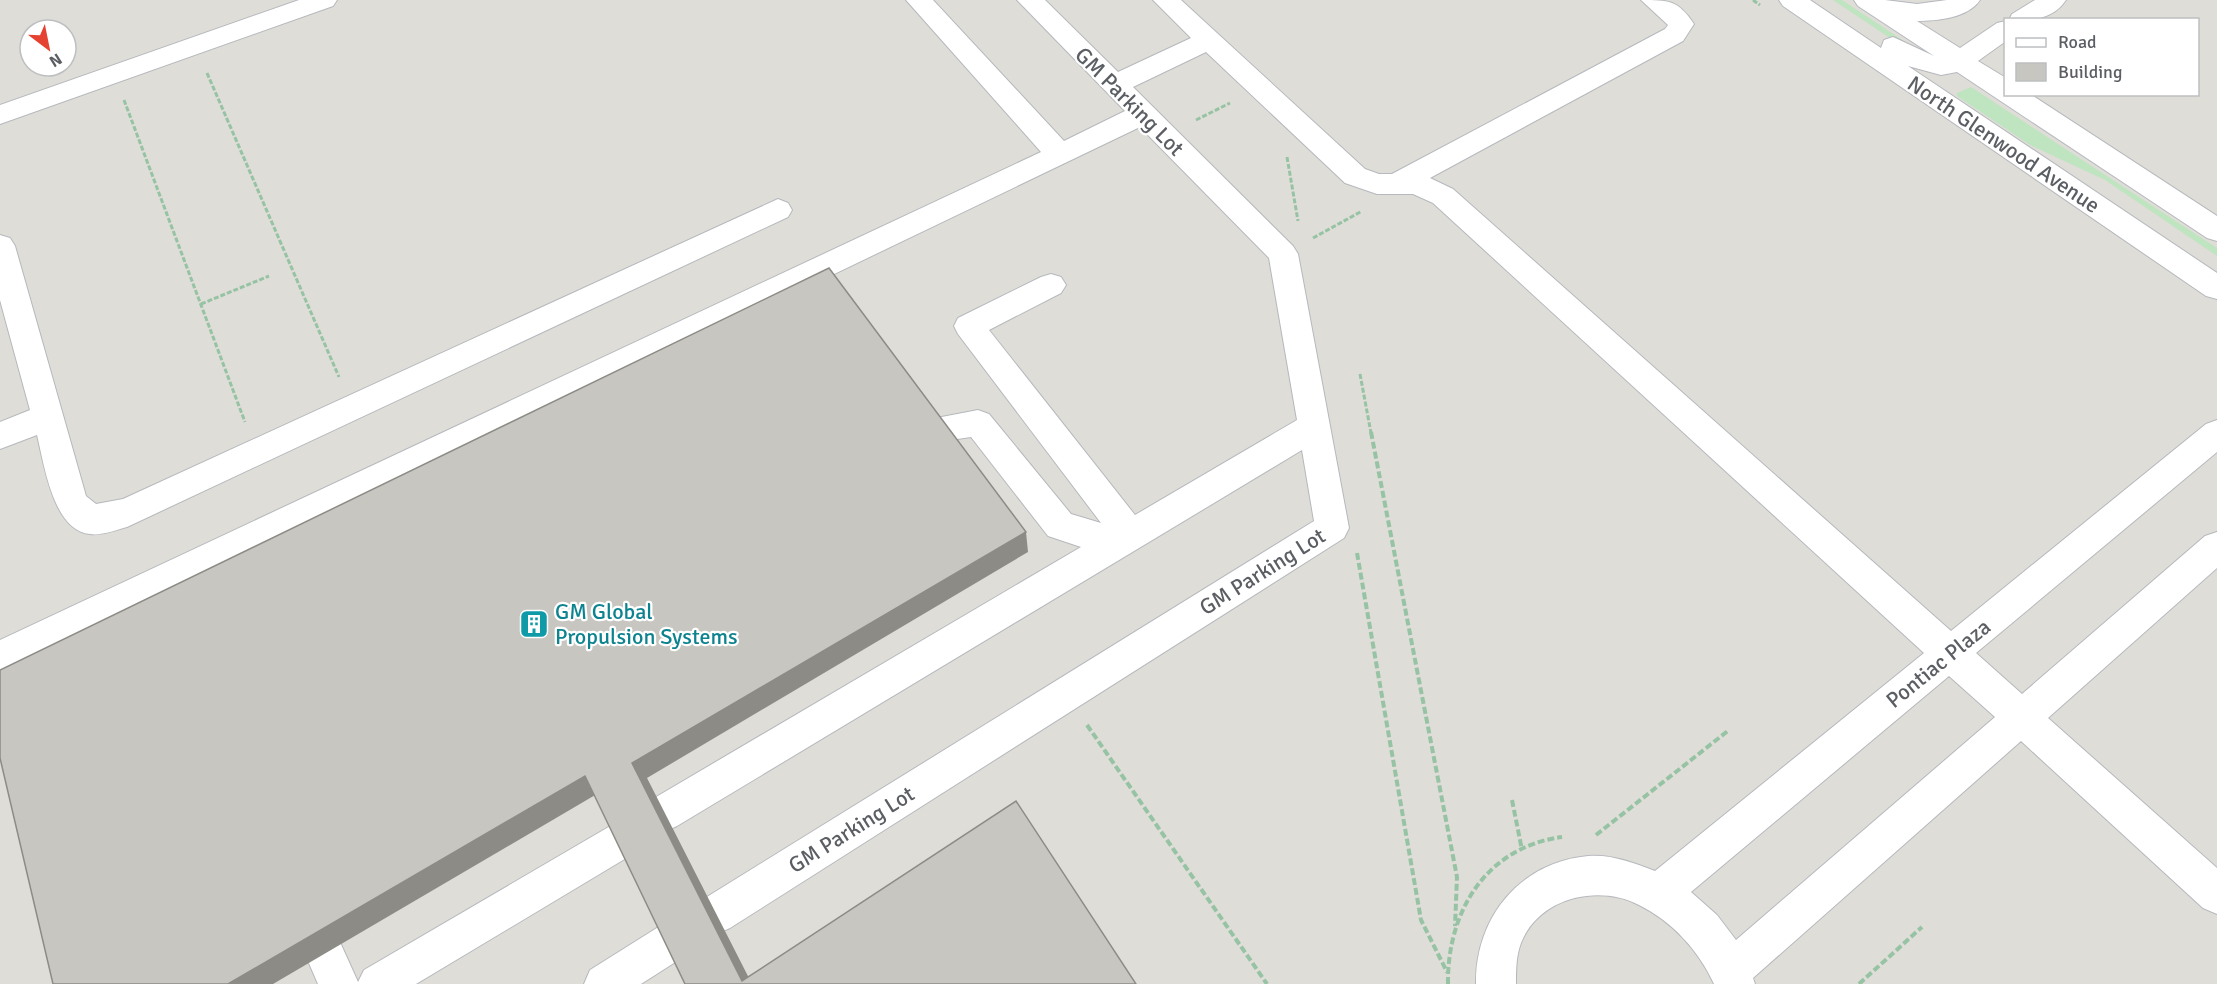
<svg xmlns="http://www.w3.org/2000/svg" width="2217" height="984" font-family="Signika,sans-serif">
<rect width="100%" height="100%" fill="#edebe2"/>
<path fill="#dfddd7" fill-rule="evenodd" d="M0,0h2217v984h-2217zM2006,20h192v74h-192zM30,30h36v36h-36z"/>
<g fill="#bfe4c0">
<path d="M1833,0h9l80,53 -5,3z"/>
<path d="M1971,87l246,161v8l-112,-76 -75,-35 -73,-49v-3z"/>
</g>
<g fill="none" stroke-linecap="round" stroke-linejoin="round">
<g stroke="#b5b8bd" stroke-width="2">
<g id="minor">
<path d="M299,0h38l-4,6 -333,118v-19z"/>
<path d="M906,0h27l131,141 61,-30 -108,-111h28l73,72 73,-34 -38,-38h28l184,169 14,5h13l273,-145 3,-4 -27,-25c28,0 37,0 53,24l-11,17 -253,137 23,11 498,442 255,-207 11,-4v32l-241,201 46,41 183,-158 12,-4v36l-169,150 169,150v46l-14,-6 -182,-167 -268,237 2,6h-41c-15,-33 -42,-63 -75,-79 -40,-21 -100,-8 -118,38 -5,13 -5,27 -5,41h-40c-1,-66 44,-122 112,-128 23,-2 46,7 67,15l269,-218 -491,-450 -20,-9h-36l-32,-11 -139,-131 -73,35 160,159 5,8 51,274 -5,10 -614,390 -14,6 -14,-6 -6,-14 6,-14 612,-379 -12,-71 -625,376 -13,6 -13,-6 -6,-13 6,-13 430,-253 -33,-11 -77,-99 -34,5 -11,-4 -5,-9 5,-9 52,-10 11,4 82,100 30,9 -143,-189 -4,-8 4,-8 83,-41 10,-3 10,3 5,8 -5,8 -72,37 146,185 162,-95 -28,-162 -129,-131 -1140,548v-35l1041,-488zM1949,676l46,41 -259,223 -19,-25 -26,-23z"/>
<path d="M1779,0h31l71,48 3,-8 9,-3 41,19 -76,-50 -4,-6h31l32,4 30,-4h33c-12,18 -43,21 -63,21l43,27 37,-25 9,-2v20l-28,20 28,17v16h24l187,122v25l-10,-3 -250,-166 -16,3 -33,-9 309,207v26l-11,-3 -423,-290z"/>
<path d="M2035,0h31c-14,21 -36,20 -57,20l3,-6z"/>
<path d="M778,199l10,4 4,7 -4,7 -661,310c-11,3 -26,9 -37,7 -37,-3 -46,-71 -53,-99l-37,14v-27l30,-12 -30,-110v-65l10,3 5,8 71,250 10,8 27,-5z"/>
<path d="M624,818l14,5 5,14 -5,14 -222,133h-98l-13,-30 6,-14 14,-6 14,6 19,42 6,-12z"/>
<path d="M674,920l14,6 6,14 -6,14 -47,30h-57l6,-14 70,-44z"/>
</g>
</g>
<g stroke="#97c3a5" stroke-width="3" stroke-dasharray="5 2" stroke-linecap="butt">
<path d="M1753,0l7,5"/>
<path d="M207,73l132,304"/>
<path d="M124,100l121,322"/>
<path d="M1196,120l34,-17"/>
<path d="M1287,157l11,64"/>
<path d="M1313,238l49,-27"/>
<path d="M201,304l68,-28"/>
<path d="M1360,374l11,59"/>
</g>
<g stroke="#97c3a5" stroke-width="4" stroke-dasharray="7 3" stroke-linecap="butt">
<path d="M1371,432l86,445 -2,49"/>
<path d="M1357,553l64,367 26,52"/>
<path d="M1087,725l180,259"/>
<path d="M1512,800l10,50"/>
<path d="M1596,835l133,-105"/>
<path d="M1448,984c-1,-72 38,-137 114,-147"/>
<path d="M1859,984l63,-57"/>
</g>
<use href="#minor" fill="#fff" fill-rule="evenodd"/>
</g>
<g fill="#8c8b86">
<path d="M1026,532l2,20 -381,226 105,206 -10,-3 -110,-218z"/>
<path d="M585,776l17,15 -329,193h-45z"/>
</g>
<path fill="#c8c6c0" stroke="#8c8b86" stroke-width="1.5" d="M829,268l197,264 -394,231 110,218 274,-180 120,183h-451l-100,-208 -357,208h-175l-53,-226v-88z"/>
<defs>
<g id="building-square" transform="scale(1.5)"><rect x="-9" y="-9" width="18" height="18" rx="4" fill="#0f9aa8" stroke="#fff"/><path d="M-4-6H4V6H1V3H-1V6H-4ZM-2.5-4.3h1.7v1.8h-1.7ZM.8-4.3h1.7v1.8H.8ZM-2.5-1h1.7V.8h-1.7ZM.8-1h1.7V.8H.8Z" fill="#fff"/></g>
</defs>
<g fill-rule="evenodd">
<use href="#building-square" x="534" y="624"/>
</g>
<g text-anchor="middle" stroke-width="4.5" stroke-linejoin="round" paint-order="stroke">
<g font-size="22" fill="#5b5e63" stroke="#fff">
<text transform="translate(1130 101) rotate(45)" y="8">GM Parking Lot</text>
<text transform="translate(2004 144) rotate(34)" y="8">North Glenwood Avenue</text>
<text transform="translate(1262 571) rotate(-32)" y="8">GM Parking Lot</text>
<text transform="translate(1938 663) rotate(-39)" y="8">Pontiac Plaza</text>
<text transform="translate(851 829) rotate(-32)" y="8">GM Parking Lot</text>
</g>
<g font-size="22" fill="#0d838f" stroke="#fff" text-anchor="start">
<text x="555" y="619">GM Global<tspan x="555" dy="25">Propulsion Systems</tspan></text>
</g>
</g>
<rect x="2004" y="18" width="195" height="78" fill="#ffffff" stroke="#bdbfc1" stroke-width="1.5"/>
<rect x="2016" y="38" width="30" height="9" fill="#ffffff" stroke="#bdbfc1" stroke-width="1.5"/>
<text x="2058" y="48" font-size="18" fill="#5b5e63">Road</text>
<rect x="2016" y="63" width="30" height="18" fill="#c8c6c0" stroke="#bdbfc1" stroke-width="1.5"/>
<text x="2058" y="78" font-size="18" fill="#5b5e63">Building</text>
<g transform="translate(48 48) rotate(148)"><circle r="28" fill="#ffffff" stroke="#bdbfc1" stroke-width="1.5"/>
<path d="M0-4.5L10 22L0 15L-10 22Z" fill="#e54231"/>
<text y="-9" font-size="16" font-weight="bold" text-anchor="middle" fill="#5b5e63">N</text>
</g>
</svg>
